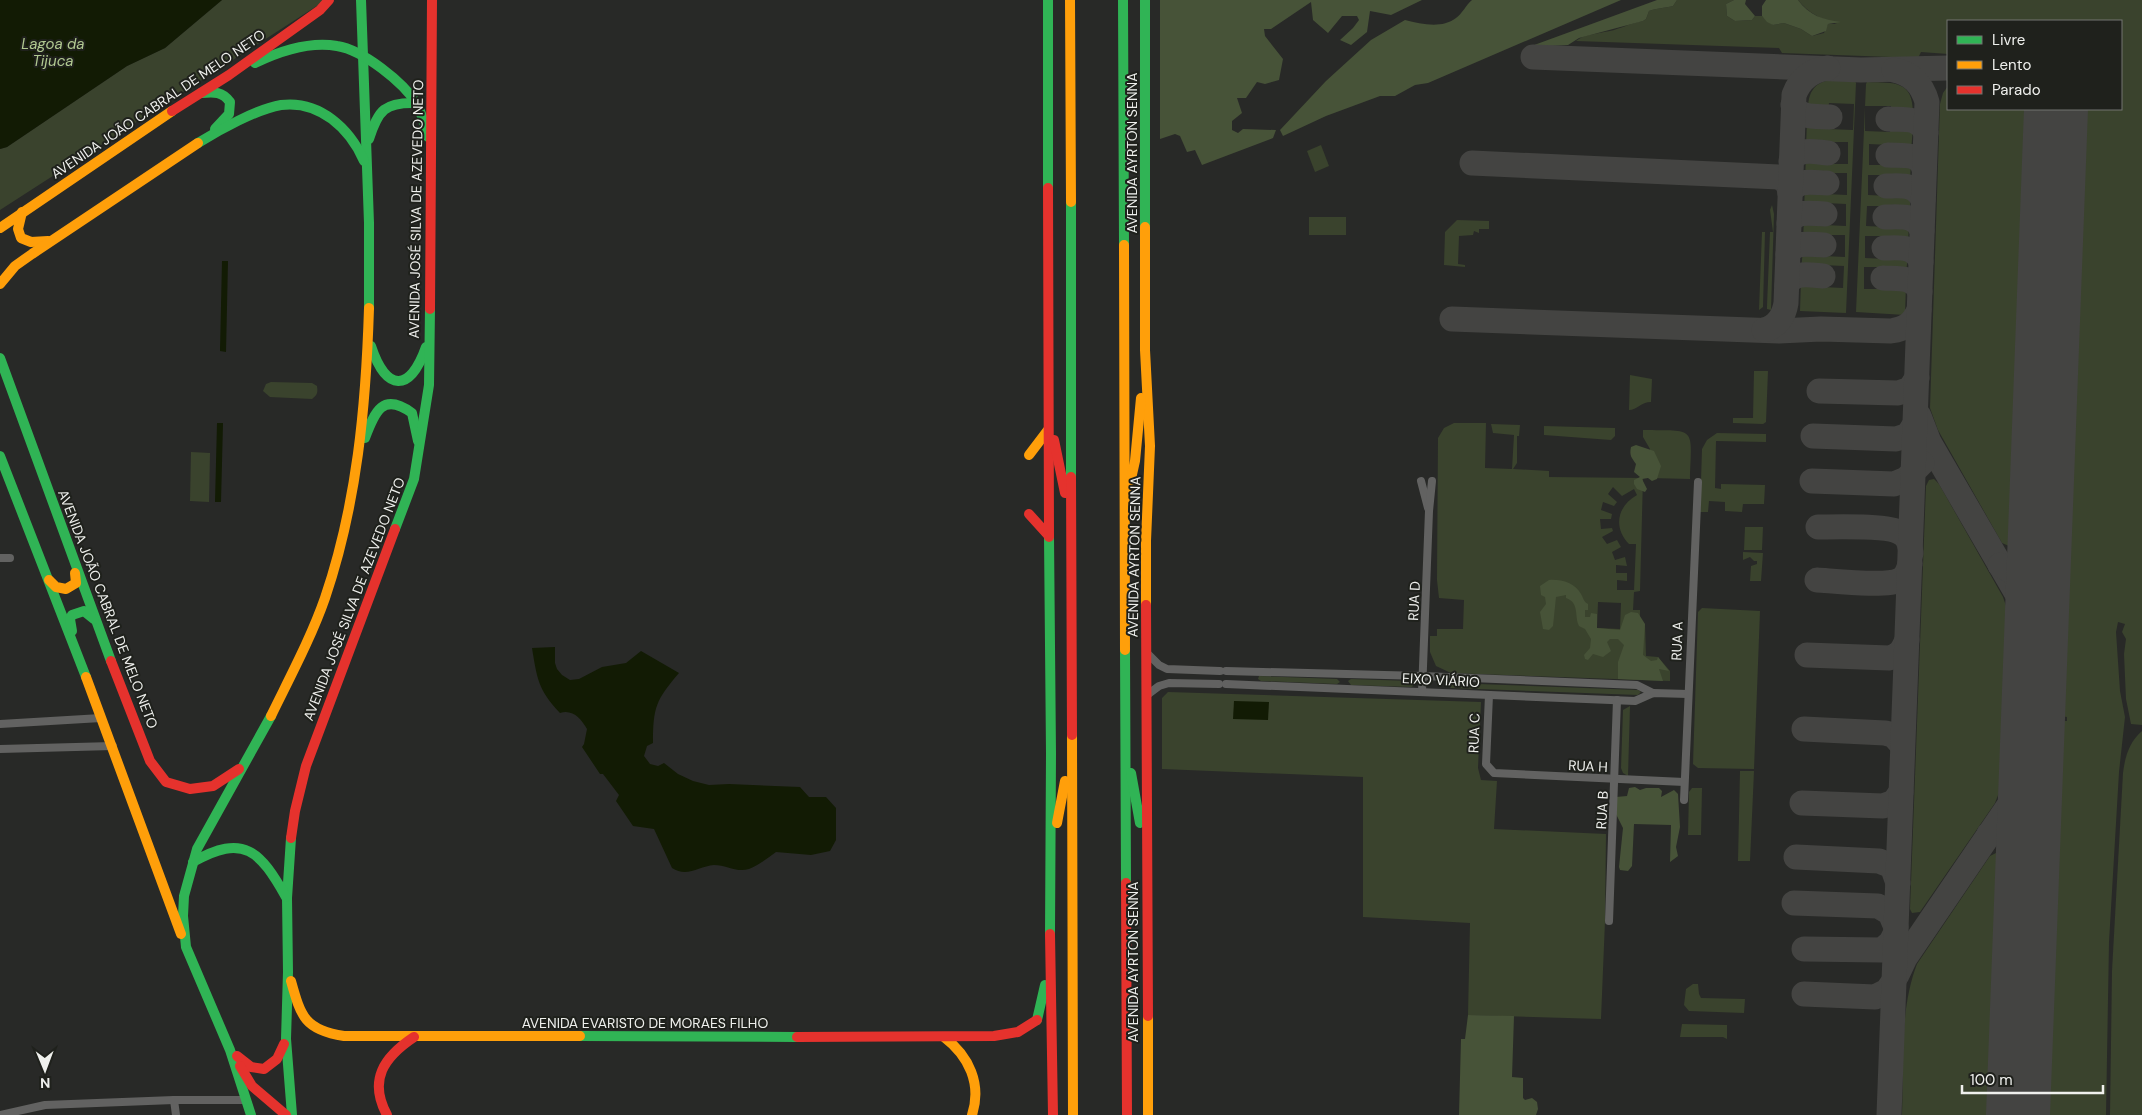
<svg xmlns="http://www.w3.org/2000/svg" width="2142" height="1115" font-family="'DM Sans',sans-serif">
<rect width="100%" height="100%" fill="#282927"/>
<g fill="#3a432d" fill-rule="evenodd">
<path d="M222,0h104l-326,210v-61l7,-2 120,-81 38,-18z"/>
<path d="M1677,0h57l-8,4 1,12 8,5 17,-1 3,-4h7l11,9 11,-2 17,6 11,7 12,-3 4,-9h9c-16,-5 -29,-11 -39,-24h344v725l-11,-1 -5,-25 -2,-45 2,-15 -4,-7 3,-8 -7,-2 -2,10 4,59 5,26 -6,55 -10,170 -3,173h-62l15,-394h8v-4l-8,-1 1,-23 21,-584h40v-88h-173v33l-27,-2 -3,6 -136,-5 -3,-5 -203,-7c7,-6 19,-7 28,-9 12,-1 26,-9 39,-11l3,-2 3,-8c8,-3 15,-3 24,-5z"/>
<path d="M1830,80l25,1 1,2 -10,230 -46,-2 1,-31h21v7l21,1 1,-22 -22,-1v6h-21l2,-22 20,1v6l22,1v-22h-21l-1,6 -20,-1 1,-22 20,1v6l22,1v-22l-21,-1 -1,7 -20,-1 1,-22 20,1v6l22,1v-22h-21l-1,6h-20l1,-23 20,1 1,7h21v-22h-21v6l-21,-1 1,-26 21,1v7l25,1 1,-26 -25,-1 -1,8 -20,-1c0,-16 5,-27 22,-30z"/>
<path d="M1867,82c28,1 46,-2 46,32h-22v-8h-26v25l25,1v-7l23,1 -2,26 -21,-1v-6l-21,-1v21h21v-6l21,1 -1,22 -21,-1 -1,-6h-20v20l20,1 1,-6 21,1v23l-22,-1v-7h-21l-1,20 21,1v-5h22l-1,22 -21,-1v-7h-22v22l21,1 1,-7 21,1 -2,22 -21,-1v-7h-21v22h21v-6l21,1 -1,31 -49,-3 10,-228z"/>
<path d="M1948,86v23h82l-16,425 -1,9 -4,3 -7,-3 -64,-113 -8,-22 10,-304 3,-11z"/>
<path d="M1321,145l8,21 -14,6 -8,-21z"/>
<path d="M1772,205l2,9 -3,96 -4,-1v-3l3,-74h3l-3,-22z"/>
<rect x="1309" y="217" width="37" height="18"/>
<path d="M1457,220l32,1v8h-10v4l-5,-2 -1,4 -14,1 -1,28 7,1v2l-21,-2 1,-33z"/>
<path d="M1762,232h3l-2,75 -4,3z"/>
<path d="M1754,371h14l-2,51 -3,2 -30,-1v-5h20z"/>
<path d="M1630,375l22,4 -1,23c-10,0 -14,8 -22,8z"/>
<path d="M271,382l41,1 5,3c1,7 0,9 -5,13l-42,-2 -7,-6 3,-7z"/>
<path d="M1454,423h32l-1,45 27,1 2,-34 -21,-2 -2,-9 29,1 -1,11h-2v27l-4,6 36,2v6l94,1 -3,113 -6,1 -1,18h7v13l5,1 1,32 12,1 12,14v10l-219,-8 -15,-7 -6,-14v-16h7v-7h26l1,-29 -25,-2 -2,-18 1,-142 6,-10zM1613,487l9,9 12,-7 3,6c-20,11 -24,33 -8,49h7l-2,46h-17v-10l10,1v-8h-11v-8l11,1 -2,-9 -10,3 -3,-8 9,-5 -4,-7 -10,4 -5,-7 11,-6 -1,-3 -11,1 -1,-10h11l1,-5 -11,-4 2,-8 11,4 3,-4 -9,-8zM1598,602l23,1 -1,26 -23,-1z"/>
<path d="M1544,426l71,2v8l-4,4 -67,-5z"/>
<path d="M1643,430c53,1 49,-5 47,49l-40,-1v-29l-7,-12z"/>
<path d="M1717,433l49,1v8l-50,-1 -1,47 6,1v-5l44,1 -1,19h-21l-1,8 -17,-1v-9l-16,-1 -1,11h-8l2,-63 5,-9z"/>
<path d="M191,452l19,1 -1,49 -19,-1z"/>
<path d="M1934,479l5,5 64,113 6,18 2,24 -8,143 -8,21 -75,109 -8,1 -2,-4 16,-423 3,-6z"/>
<path d="M1745,527h18l-1,23h-18z"/>
<path d="M1743,552l20,1 -2,28h-11l1,-15 6,-2v-3h-3l-4,-4 -7,3z"/>
<path d="M1702,608l58,3 -6,158 -56,-1 -5,-4 5,-152z"/>
<path d="M1259,676l78,3 3,3 -3,2 -76,-3 -3,-2z"/>
<path d="M1351,679l61,2 3,2 -3,4 -61,-2 -3,-4z"/>
<path d="M1451,683l187,7 3,2 -3,3 -187,-7 -3,-3z"/>
<path d="M1168,692l313,10 -3,66 3,12 16,1 -3,48 112,5 -1,87 -4,98 -133,-4 2,-92 -107,-6v-140l-201,-8v-71z"/>
<path d="M1630,706l-2,70 -5,-3 -2,-5 2,-58z"/>
<path d="M2142,731v384h-32l2,-144 11,-198c2,-16 6,-31 19,-42z"/>
<path d="M1740,771h14l-4,90h-12z"/>
<path d="M1692,788h10l-1,47h-13l1,-43z"/>
<path d="M1996,853l5,3 1,5 -9,254h-91c2,-50 -3,-104 15,-151l73,-108z"/>
<path d="M1693,984h5l1,10 2,4 44,1 -1,14 -55,-2 -5,-6 2,-16z"/>
<path d="M1682,1024l45,1v14l-4,-2h-43z"/>
</g>
<g fill="#475338">
<path d="M1160,0h262l-31,15 -21,-4 -3,21 -16,13 -11,-5 13,-12 6,-8 -2,-4h-15l-14,17 -15,-13 -2,-18 -40,27h-7l1,7 18,23 -4,21 -14,4 -8,-2 -11,16h-9l5,15 -10,8v9l6,3 5,-4 33,1 -3,8 -71,27 -7,-15 -8,2 -7,-16 -5,-2 -15,5z"/>
<path d="M1472,0h149l-193,83 -13,2 -20,11h-15l-54,20 -43,20 -3,-6 46,-49 45,-41 34,-20c17,4 36,9 51,-2 6,-4 10,-13 16,-18z"/>
<path d="M1657,0h20l-4,6c-9,2 -16,2 -24,5l-3,8 -3,2 -64,17 -11,7 -18,1 -16,6 -8,-4z"/>
<path d="M1734,0h12l-1,4 10,12 -3,4 -17,1 -8,-5 -1,-12z"/>
<path d="M1766,0h32c11,15 25,20 43,22l-13,2 -2,7 -14,5 -11,-7 -17,-6 -11,2 -6,-3 -5,-6v-10z"/>
<path d="M1636,445l18,6 7,15 -4,13 -5,2 -4,-3 -6,1 5,10 -2,3 -8,-3 -3,-5v-4l6,-3 -6,-5 2,-8c-4,-6 -7,-8 -5,-17z"/>
<path d="M1549,580c12,-1 26,3 32,14 3,5 2,7 7,10v6h-3v7h5l1,-4 6,1v14l23,2 5,-15 6,-3 7,1 7,11 -2,31 8,6 6,-1 1,-3 11,14 -10,-2 4,12 -45,-2v-17l6,-17 -6,-6h-8l-3,3 4,9 -8,6 -10,-3 -5,6 -3,-1 -1,-4 6,-7 1,-9 -6,-10 -6,-3c-5,-10 1,-23 -13,-28v-3l-10,2 -3,29 -4,4 -6,-1 -3,-17 6,-8 -1,-7 -4,-2 -1,-9z"/>
<path d="M1635,787l5,3 6,-2h13l3,3 -1,6 13,-7 4,4 2,33 -4,20 2,9 -8,6 1,-37 -37,-1 -2,42 -4,5 -8,-1 -1,-3 4,-39 -7,-14v-17l11,-1 2,-8z"/>
<path d="M1468,1015l46,1 -2,61 11,1v20l2,2 7,-2 5,4 1,7 -2,6h-77l2,-76h4z"/>
</g>
<g fill="#121b04">
<path d="M0,0h222l-57,48 -38,18 -120,81 -7,2z"/>
<path d="M222,261h6l-2,91 -6,-1z"/>
<path d="M217,423h6l-2,79h-6z"/>
<path d="M555,647v16l2,6 5,6 8,5 9,-1 23,-12 24,-4 15,-12 38,22c-23,27 -26,34 -26,70l-6,3 -3,10 6,8 8,2 6,-3 14,11 15,7 16,4 20,-1 71,3 9,10h17l10,11v32l-6,11 -19,4 -35,-3c-8,6 -17,13 -27,17 -12,4 -23,-4 -35,-4 -15,1 -27,13 -42,3l-18,-39 -21,-3 -17,-25 3,-6 -16,-21h-3l-18,-27 2,-3 3,-15c-6,-10 -14,-20 -27,-16 -22,-23 -23,-35 -28,-65z"/>
<path d="M1234,701l35,1 -1,18 -35,-1z"/>
</g>
<g fill="none" stroke-linecap="round" stroke-linejoin="round">
<g stroke="#444442" stroke-width="25">
<path d="M1533,57l328,13 87,-2"/>
<path d="M1793,105c6,14 24,11 37,12"/>
<path d="M1888,119c16,1 31,-3 38,14"/>
<path d="M1888,155c14,1 32,-3 36,14"/>
<path d="M1791,161c7,-14 24,-9 37,-8"/>
<path d="M1472,163l307,14 9,6 2,10"/>
<path d="M1886,186c15,0 30,-3 37,14"/>
<path d="M1790,193c6,-15 24,-10 37,-10"/>
<path d="M1885,217c15,0 32,-3 37,14"/>
<path d="M1789,223c7,-14 23,-9 36,-9"/>
<path d="M1884,248c15,0 31,-3 37,14"/>
<path d="M1788,254c6,-14 23,-9 36,-9"/>
<path d="M1883,278c15,1 31,-2 37,14"/>
<path d="M1787,285c6,-14 23,-10 36,-9"/>
<path d="M1452,319l327,12 42,-2 70,2c14,-2 22,-7 28,-21"/>
<path d="M1764,330c13,-3 20,-14 22,-27l8,-208c6,-16 17,-25 34,-27"/>
<path d="M1819,391l79,2 12,-4 7,-11"/>
<path d="M1919,416l10,26 91,157 16,39"/>
<path d="M1813,436l83,3 12,-4 7,-11"/>
<path d="M1812,481l82,3 12,-5 16,-16"/>
<path d="M1818,527c17,0 71,-2 83,6 8,4 9,12 10,20"/>
<path d="M2000,565l14,8c25,0 24,-24 26,-43"/>
<path d="M1817,580c17,1 69,7 83,0 6,-3 8,-9 10,-16"/>
<path d="M1807,655l82,3c11,-2 14,-9 18,-18"/>
<path d="M1804,729l81,4 8,2 9,10"/>
<path d="M1802,803l81,3 11,-4 7,-10"/>
<path d="M1989,834l13,-7c22,1 24,15 26,33"/>
<path d="M1796,857l83,4 13,5 6,17"/>
<path d="M1794,903l84,3 12,7 6,14"/>
<path d="M1804,949l78,1 9,-8 5,-10"/>
<path d="M1897,975l8,-17 109,-160 16,-33 2,-13"/>
<path d="M1804,994l71,3 12,-6 7,-10"/>
<path d="M1889,1115l38,-1013c-5,-18 -15,-28 -33,-32"/>
</g>
<path stroke="#444442" stroke-width="64" d="M2018,1115l38,-1006"/>
<g stroke="#626261" stroke-width="8">
<path d="M1421,481l7,27"/>
<path d="M0,558h10"/>
<path d="M1147,653l12,12 8,4 53,2"/>
<path d="M1226,671l197,5 214,9 16,8"/>
<path d="M1226,684l409,17 18,-8 35,1"/>
<path d="M1422,692l7,-181 3,-30"/>
<path d="M1147,695l12,-9 10,-3 50,1"/>
<path d="M1489,695l-3,69 8,9 190,9"/>
<path d="M0,724l101,-6"/>
<path d="M0,749l113,-3"/>
<path d="M1684,800l14,-318"/>
<path d="M1609,921l8,-221"/>
<path d="M174,1100l2,15"/>
<path d="M0,1115l45,-10 129,-5h72"/>
</g>
<g stroke="#30b455" stroke-width="10">
<path d="M361,0l8,223v85"/>
<path d="M1048,0v188"/>
<path d="M1123,0l1,245"/>
<path d="M1145,0v227"/>
<path d="M255,63c25,-12 54,-22 82,-17 26,4 66,36 80,58 5,10 8,22 11,33"/>
<path d="M201,93c13,-1 21,-2 29,9l-1,12 -14,15"/>
<path d="M369,139c9,-29 16,-37 47,-36"/>
<path d="M198,143c21,-13 59,-34 83,-38 39,-5 69,24 83,56"/>
<path d="M1071,202v275"/>
<path d="M371,346c15,46 39,47 55,1"/>
<path d="M0,358l111,303"/>
<path d="M365,438c10,-27 18,-46 47,-25l6,28"/>
<path d="M0,456l86,221"/>
<path d="M395,529l19,-50 15,-94 1,-76"/>
<path d="M1049,537l2,217 -1,180"/>
<path d="M72,631l-2,-12 2,-4 12,-4 10,8"/>
<path d="M1125,650l1,233"/>
<path d="M1131,773l9,50"/>
<path d="M291,838l-4,60 1,74 -2,67 6,76"/>
<path d="M193,862c51,-29 67,-11 93,35"/>
<path d="M1037,1020l8,-35"/>
<path d="M580,1036l217,1"/>
<path d="M251,1115l-21,-65 -44,-103 -3,-31 1,-20 13,-47 74,-133"/>
</g>
<g stroke="#ff9f0a" stroke-width="10">
<path d="M1070,0l1,202"/>
<path d="M22,212l-4,17 3,9 10,4 17,-1"/>
<path d="M1145,227v123l5,96 -4,95v64"/>
<path d="M0,228l172,-117"/>
<path d="M1124,245l1,405"/>
<path d="M0,284l15,-18 17,-12 166,-111"/>
<path d="M1029,455l19,-25"/>
<path d="M1129,488l6,-27 6,-63"/>
<path d="M49,580l7,7 10,2 10,-6 -1,-10"/>
<path d="M86,677l95,257"/>
<path d="M271,716c19,-39 40,-78 54,-118 32,-94 41,-192 44,-290"/>
<path d="M1072,735l1,380"/>
<path d="M1057,823l8,-42"/>
<path d="M291,981c10,36 14,49 53,55h236"/>
<path d="M1148,1016v99"/>
<path d="M944,1037c25,19 38,47 28,78"/>
</g>
<g stroke="#e5322d" stroke-width="10">
<path d="M172,111l57,-36 91,-65 9,-10"/>
<path d="M1048,188l1,349"/>
<path d="M430,309l2,-309"/>
<path d="M1054,440l11,53"/>
<path d="M1071,477l1,258"/>
<path d="M1029,514l19,21"/>
<path d="M1146,605l2,411"/>
<path d="M111,661l39,100 16,21 24,7 23,-3 26,-17"/>
<path d="M291,838l4,-27 11,-45 89,-237"/>
<path d="M1126,883l1,232"/>
<path d="M1050,934l3,181"/>
<path d="M797,1037l197,-1 24,-4 19,-12"/>
<path d="M237,1056l14,11 13,2 13,-10 7,-15"/>
<path d="M240,1066l12,20 34,29"/>
<path d="M387,1115c-19,-35 -3,-58 27,-78"/>
</g>
</g>
<g text-anchor="middle" stroke-width="4" stroke-linejoin="round" paint-order="stroke">
<g font-size="14" fill="#eff0ed" stroke="#1f211c">
<text transform="translate(158 104) rotate(-34)" y="5">AVENIDA JOÃO CABRAL DE MELO NETO</text>
<text transform="translate(1132 153) rotate(-90)" y="5">AVENIDA AYRTON SENNA</text>
<text transform="translate(416 209) rotate(-89)" y="5">AVENIDA JOSÉ SILVA DE AZEVEDO NETO</text>
<text transform="translate(1134 557) rotate(-89)" y="5">AVENIDA AYRTON SENNA</text>
<text transform="translate(354 599) rotate(-69)" y="5">AVENIDA JOSÉ SILVA DE AZEVEDO NETO</text>
<text transform="translate(1414 601) rotate(-87)" y="5">RUA D</text>
<text transform="translate(108 609) rotate(69)" y="5">AVENIDA JOÃO CABRAL DE MELO NETO</text>
<text transform="translate(1677 641) rotate(-88)" y="5">RUA A</text>
<text transform="translate(1441 680) rotate(3)" y="5">EIXO VIÁRIO</text>
<text transform="translate(1474 733) rotate(-88)" y="5">RUA C</text>
<text transform="translate(1588 766) rotate(3)" y="5">RUA H</text>
<text transform="translate(1602 810) rotate(-87)" y="5">RUA B</text>
<text transform="translate(1133 962) rotate(-90)" y="5">AVENIDA AYRTON SENNA</text>
<text x="645" y="1028">AVENIDA EVARISTO DE MORAES FILHO</text>
</g>
<g font-size="15" font-style="italic" fill="#b1c991" stroke="#1f211c">
<text x="53" y="49">Lagoa da<tspan x="53" dy="17">Tijuca</tspan></text>
</g>
</g>
<rect x="1947" y="20" width="175" height="90" fill="#1f211c" stroke="#727470"/>
<rect x="1957" y="36" width="25" height="8" fill="#30b455" stroke="#727470"/>
<text x="1992" y="45" font-size="15" fill="#eff0ed">Livre</text>
<rect x="1957" y="61" width="25" height="8" fill="#ff9f0a" stroke="#727470"/>
<text x="1992" y="70" font-size="15" fill="#eff0ed">Lento</text>
<rect x="1957" y="86" width="25" height="8" fill="#e5322d" stroke="#727470"/>
<text x="1992" y="95" font-size="15" fill="#eff0ed">Parado</text>
<g transform="translate(45 1070) rotate(179)" stroke="#1f211c" stroke-width="4" paint-order="stroke">
<path d="M0-4L9 19L0 12L-9 19Z" fill="#eff0ed"/>
<text y="-8" font-size="14" font-weight="bold" text-anchor="middle" fill="#eff0ed">N</text>
</g>
<path d="M1962 1085v8h141v-8" fill="none" stroke="#eff0ed" stroke-width="2.5"/>
<text x="1970" y="1085" font-size="15" fill="#eff0ed" stroke="#1f211c" stroke-width="4" paint-order="stroke">100 m</text>
</svg>
